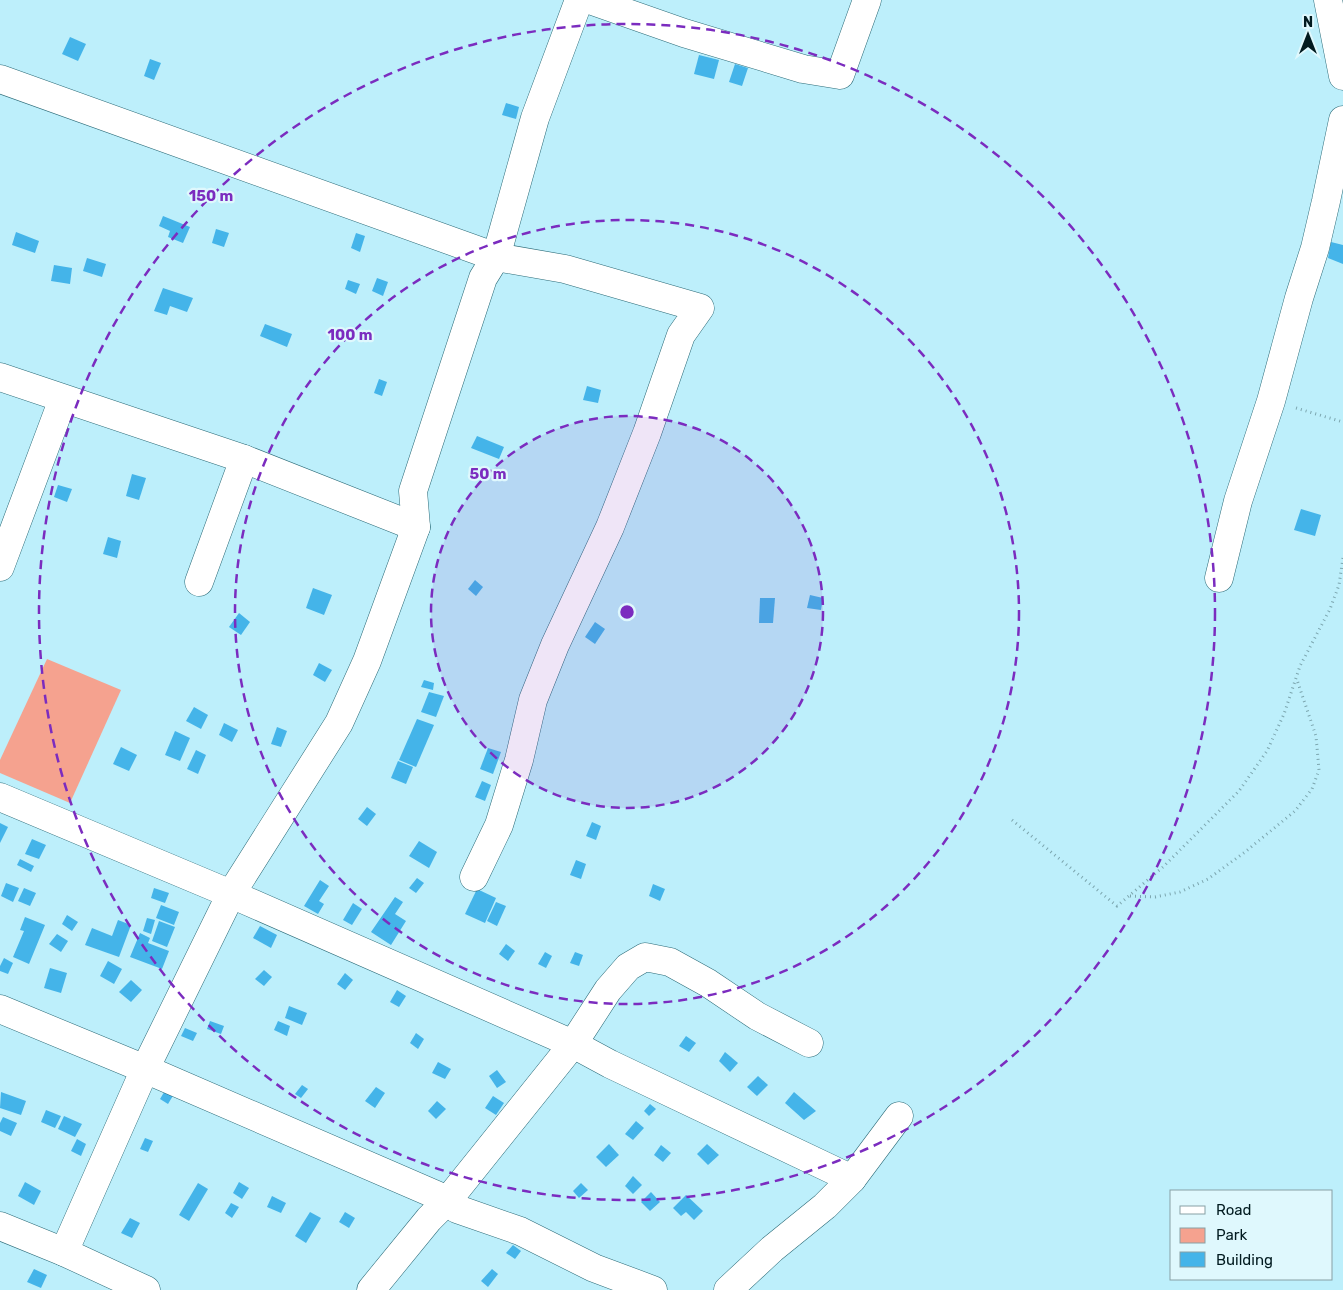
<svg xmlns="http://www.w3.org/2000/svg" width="1343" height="1290" font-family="Rubik,sans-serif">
<rect width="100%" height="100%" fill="#bdeffb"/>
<path fill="#f5a28f" d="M47,659l74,31 -51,113 -70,-30v-13z"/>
<g fill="#44b4e9">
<path d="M70,37l16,7 -8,17 -16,-7z"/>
<path d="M699,55l20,5 -5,19 -20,-5z"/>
<path d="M150,59l11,4 -7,17 -10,-4z"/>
<path d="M735,64l13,4 -6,18 -13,-4z"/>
<path d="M506,103l13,4 -3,12 -14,-4z"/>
<path d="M163,216l27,11 -7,16 -15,-6 2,-6 -11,-5z"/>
<path d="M216,229l13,4 -5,14 -12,-4z"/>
<path d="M16,232l23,9 -4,12 -23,-8z"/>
<path d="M356,233l9,3 -5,16 -9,-4z"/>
<path d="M1331,242l12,3v19l-15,-6z"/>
<path d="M87,258l19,6 -4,13 -19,-6z"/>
<path d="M54,265l18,3 -2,16 -19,-3z"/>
<path d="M377,278l11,4 -5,14 -11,-5z"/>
<path d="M348,280l12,4 -4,10 -11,-5z"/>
<path d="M163,288l30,10 -6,14 -17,-6 -3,9 -13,-4z"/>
<path d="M265,324l27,10 -5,13 -27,-11z"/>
<path d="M379,379l8,3 -5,14 -8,-3z"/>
<path d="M587,386l14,4 -3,13 -15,-3z"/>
<path d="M477,436l27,11 -5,12 -28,-11z"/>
<path d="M132,474l14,4 -7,22 -13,-4z"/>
<path d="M58,485l14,4 -5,13 -13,-5z"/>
<path d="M1301,509l20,6 -6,21 -21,-6z"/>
<path d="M108,537l13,4 -4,17 -14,-4z"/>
<path d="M475,580l8,7 -7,9 -8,-7z"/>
<path d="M313,588l19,7 -8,20 -18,-7z"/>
<path d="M810,595l13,3 -2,12 -14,-2z"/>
<path d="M760,598h15l-2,25h-14z"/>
<path d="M239,613l11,9 -9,13 -12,-8z"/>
<path d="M595,622l10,7 -10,15 -10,-7z"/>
<path d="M319,663l13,7 -7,12 -12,-7z"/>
<path d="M424,680l10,3 -1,7 -12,-3z"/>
<path d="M429,692l15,4 -8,21 -15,-5z"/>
<path d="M194,707l14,8 -7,14 -15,-8z"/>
<path d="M417,719l17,6 -18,42 -17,-7z"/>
<path d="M224,723l14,7 -6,12 -13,-7z"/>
<path d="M277,727l10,4 -6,16 -10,-3z"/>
<path d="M175,731l15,7 -10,23 -15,-6z"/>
<path d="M121,747l16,8 -8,16 -16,-7z"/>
<path d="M488,748l13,4 -8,22 -13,-5z"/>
<path d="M196,750l10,5 -8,19 -11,-5z"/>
<path d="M398,761l15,6 -7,17 -15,-6z"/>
<path d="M482,781l9,4 -6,16 -10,-4z"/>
<path d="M367,807l9,7 -9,12 -9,-7z"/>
<path d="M592,822l9,4 -5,14 -10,-4z"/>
<path d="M0,823l8,4 -8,16z"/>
<path d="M32,839l14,6 -7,14 -14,-5z"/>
<path d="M419,841l18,11 -8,16 -20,-12z"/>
<path d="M20,859l14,7 -3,6 -14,-7z"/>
<path d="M576,860l10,4 -5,15 -11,-4z"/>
<path d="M417,878l7,5 -8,10 -7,-5z"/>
<path d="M320,880l9,6 -10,15 5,3 -6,10 -14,-8z"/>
<path d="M6,883l13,5 -6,14 -12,-6z"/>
<path d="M653,884l12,5 -5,12 -11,-5z"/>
<path d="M24,888l12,5 -6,13 -12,-5z"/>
<path d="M154,888l15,5 -4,10 -14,-5z"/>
<path d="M477,889l19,9 -11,25 -20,-9z"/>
<path d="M395,897l8,5 -8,12 11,7 -15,24 -20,-13z"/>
<path d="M496,902l10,4 -9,20 -10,-5z"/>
<path d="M353,903l9,6 -10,16 -9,-5z"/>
<path d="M161,905l18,7 -5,13 -18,-7z"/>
<path d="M67,915l11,7 -6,9 -10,-7z"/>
<path d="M25,917l20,8 -16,39 -16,-7 11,-26 -4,-1z"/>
<path d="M147,918l8,2 -4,14 -8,-3z"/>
<path d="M118,920l13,5 -12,32 -34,-12 7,-17 20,8z"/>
<path d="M159,921l16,6 -8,20 -15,-6z"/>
<path d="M260,926l17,9 -6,13 -18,-10z"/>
<path d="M140,933l10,5 -2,5 21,8 -7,18 -32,-12z"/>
<path d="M57,934l11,7 -7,11 -12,-8z"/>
<path d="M506,944l9,7 -7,10 -9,-7z"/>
<path d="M545,952l7,4 -6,12 -8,-4z"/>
<path d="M575,952l8,3 -4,11 -9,-3z"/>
<path d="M4,958l9,5 -5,11 -8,-3v-5z"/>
<path d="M108,961l14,8 -8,15 -14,-8z"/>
<path d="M50,968l17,5 -6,20 -17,-5z"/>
<path d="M264,970l8,7 -8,9 -9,-7z"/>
<path d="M345,973l8,7 -8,10 -8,-6z"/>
<path d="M131,980l11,10 -11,12 -12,-10z"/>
<path d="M397,990l9,6 -7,11 -9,-5z"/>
<path d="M289,1006l18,7 -5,12 -17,-7z"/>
<path d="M210,1021l14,5 -3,8 -14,-5z"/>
<path d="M278,1021l12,5 -3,10 -13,-6z"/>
<path d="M185,1028l12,5 -4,8 -12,-5z"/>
<path d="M416,1033l8,6 -6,10 -8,-6z"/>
<path d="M686,1036l10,7 -7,9 -10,-6z"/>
<path d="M725,1052l13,11 -8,9 -11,-11z"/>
<path d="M438,1062l13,7 -6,10 -13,-6z"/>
<path d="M497,1070l9,12 -9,6 -8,-12z"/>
<path d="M758,1076l10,9 -11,11 -10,-9z"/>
<path d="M302,1085l6,4 -7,9 -6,-4z"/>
<path d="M376,1087l9,6 -10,15 -10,-7z"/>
<path d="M166,1089l8,5 -6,10 -8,-5z"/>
<path d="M1,1092l25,9 -5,14 -21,-7z"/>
<path d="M794,1092l22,19 -12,9 -19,-17z"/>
<path d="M493,1096l11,7 -8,12 -11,-7z"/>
<path d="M437,1101l9,8 -10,10 -8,-8z"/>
<path d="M650,1104l6,5 -7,7 -5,-5z"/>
<path d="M46,1110l15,6 -6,12 -14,-6z"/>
<path d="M64,1116l18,8 -7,13 -17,-8z"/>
<path d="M3,1117l14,6 -6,13 -11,-5v-8z"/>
<path d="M636,1121l8,7 -11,12 -8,-6z"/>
<path d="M145,1138l8,3 -5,11 -8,-3z"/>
<path d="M77,1139l9,5 -5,12 -10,-5z"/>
<path d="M609,1144l10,11 -13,12 -10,-10z"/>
<path d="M707,1144l12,11 -11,10 -11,-11z"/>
<path d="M661,1145l10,8 -8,9 -9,-7z"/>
<path d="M633,1176l9,9 -9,9 -8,-8z"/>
<path d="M25,1182l16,9 -7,14 -16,-9z"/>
<path d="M239,1182l10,6 -7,11 -9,-6z"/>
<path d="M198,1183l10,6 -19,32 -10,-6z"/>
<path d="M581,1183l7,7 -9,8 -6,-7z"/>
<path d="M651,1192l9,10 -10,9 -9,-9z"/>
<path d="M686,1195l17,16 -9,9 -8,-8 -5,4 -8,-8z"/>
<path d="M272,1196l14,7 -5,10 -14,-6z"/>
<path d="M231,1203l8,4 -7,11 -7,-5z"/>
<path d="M310,1212l11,6 -15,25 -11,-7z"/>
<path d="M345,1212l10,6 -6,10 -10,-6z"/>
<path d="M130,1218l10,5 -8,15 -11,-5z"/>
<path d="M513,1245l8,6 -6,8 -9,-6z"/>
<path d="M34,1269l13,6 -6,13 -14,-6z"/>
<path d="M492,1269l6,5 -10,13 -7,-6z"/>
</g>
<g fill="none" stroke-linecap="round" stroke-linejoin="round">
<g stroke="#2c6b78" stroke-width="29">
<g id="minor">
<path d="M590,0l94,33 119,36 37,6 27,-75"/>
<path d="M1328,0l15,76"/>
<path d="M0,79l496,178 69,12 135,39 -19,27 -34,98 -37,94 -55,118 -22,55 -14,60 -20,65 -25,52"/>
<path d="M0,377l244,82 172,68"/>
<path d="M0,567l63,-168"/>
<path d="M1219,578l19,-77 33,-100 28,-103 16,-50 11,-47 17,-81"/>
<path d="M199,582l45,-123"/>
<path d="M0,797l231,97 342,150 37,20 242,115"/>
<path d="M0,1009l145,60 303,131 9,9 63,22 74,37 59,22"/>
<path d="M0,1226l64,26 82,38"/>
<path d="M64,1252l81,-183 86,-175 108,-171 28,-62 49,-134 -3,-36 70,-213 13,-21 39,-139 44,-118"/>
<path d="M371,1290l58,-71 19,-19 125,-156 35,-54 20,-23 17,-10 25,5 38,21 49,33 52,27"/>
<path d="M728,1290l44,-41 53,-43 27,-27 47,-63"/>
</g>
</g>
<g stroke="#7ca6af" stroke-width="3" stroke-dasharray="1 4" stroke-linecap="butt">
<path d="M1296,408l47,14"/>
<path d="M1012,820l105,86 46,-39 76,-76 28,-40 17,-37 16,-48 30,-57 9,-24 4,-27"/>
<path d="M1130,896l25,1 25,-5 28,-13 37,-27 50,-41 17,-22 7,-19 -3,-34 -19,-56"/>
</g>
<use href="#minor" stroke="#fff" stroke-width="28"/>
</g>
<circle cx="627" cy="612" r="196" fill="#7b2cbf" fill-opacity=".12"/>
<g fill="none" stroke="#7b2cbf" stroke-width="2.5" stroke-dasharray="9 6">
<circle cx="627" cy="612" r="196"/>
<circle cx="627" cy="612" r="392"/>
<circle cx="627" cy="612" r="588"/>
</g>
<circle cx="627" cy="612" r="8" fill="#7b2cbf" stroke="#dff8fd" stroke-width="2.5"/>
<g font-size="15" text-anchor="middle" font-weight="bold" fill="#7b2cbf" stroke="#dff8fd" stroke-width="4.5" stroke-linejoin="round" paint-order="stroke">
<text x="211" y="201">150 m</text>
<text x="350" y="340">100 m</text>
<text x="488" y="479">50 m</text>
</g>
<rect x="1170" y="1190" width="162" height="90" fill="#dff8fd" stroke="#87a0a5"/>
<rect x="1180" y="1206" width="25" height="8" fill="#ffffff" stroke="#87a0a5"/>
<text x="1216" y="1215" font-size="15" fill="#021b20">Road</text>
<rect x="1180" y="1228" width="25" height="15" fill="#f5a28f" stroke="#87a0a5"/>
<text x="1216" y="1240" font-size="15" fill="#021b20">Park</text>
<rect x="1180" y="1252" width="25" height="15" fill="#44b4e9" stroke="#87a0a5"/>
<text x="1216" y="1265" font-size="15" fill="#021b20">Building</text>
<g transform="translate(1308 35)" stroke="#dff8fd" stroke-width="4" paint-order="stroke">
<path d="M0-4L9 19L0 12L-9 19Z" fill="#021b20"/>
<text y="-8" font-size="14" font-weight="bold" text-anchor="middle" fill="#021b20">N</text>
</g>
</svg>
